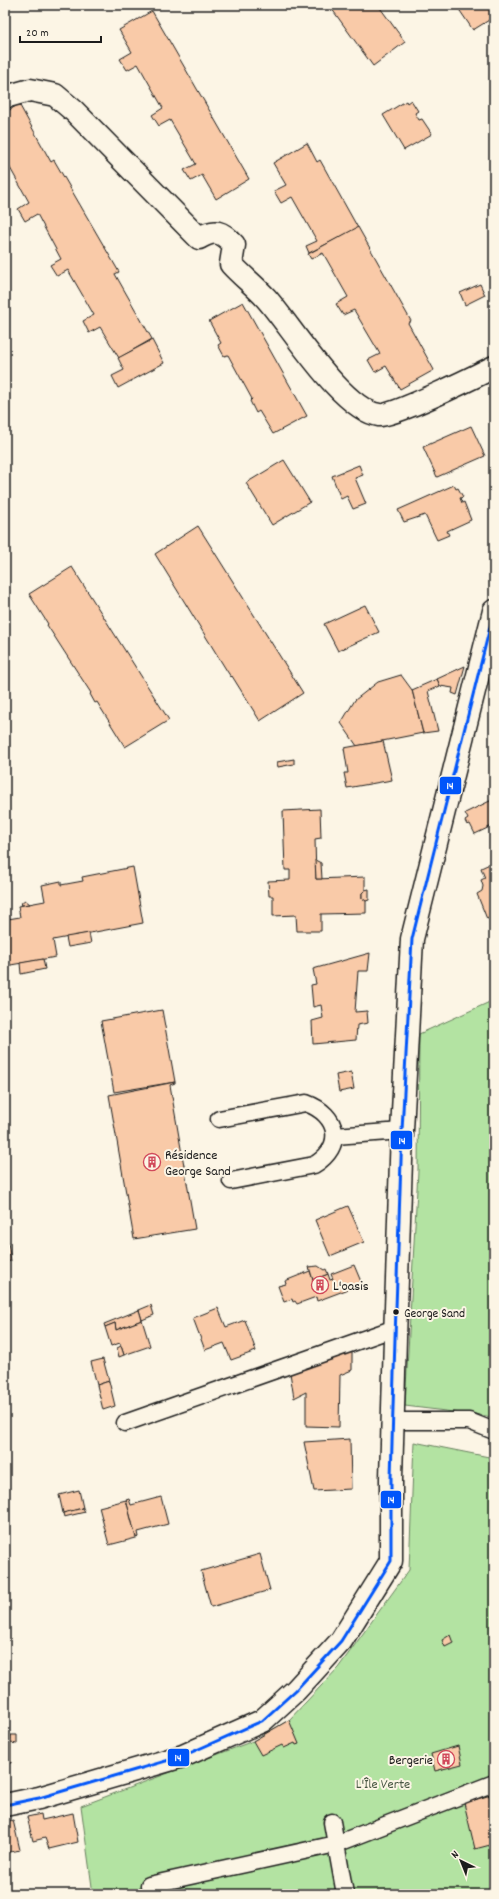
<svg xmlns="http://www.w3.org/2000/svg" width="499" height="1899" font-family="Dekko,sans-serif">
<rect width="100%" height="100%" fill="#fcf5e5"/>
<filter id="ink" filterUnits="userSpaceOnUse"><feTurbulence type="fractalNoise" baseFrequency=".025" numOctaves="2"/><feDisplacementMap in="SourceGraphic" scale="8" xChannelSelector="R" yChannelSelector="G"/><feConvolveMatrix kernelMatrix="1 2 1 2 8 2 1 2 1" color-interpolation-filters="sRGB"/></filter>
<g filter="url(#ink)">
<g fill="#b3e3a2" stroke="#68805f">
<path d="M494,1000v417l-89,-11 13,-235 1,-137z"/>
<path d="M414,1442l80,16v436h-401l-12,-88 172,-65 36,-21 49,-52 71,-98z"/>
</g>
<g fill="#f9caa8" stroke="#1c1c1c">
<path d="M329,5h49l27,37 -32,24z"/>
<path d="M456,5h38v12l-21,13z"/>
<path d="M152,11l97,168 -33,20 -14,-24 -11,6 -7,-11 12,-6 -26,-44 -11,6 -7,-11 11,-7 -25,-44 -11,6 -7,-11 12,-7 -13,-22z"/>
<path d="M411,100l7,11 -3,2 4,7 3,-1 10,15 -28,16 -21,-35 23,-14 1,2z"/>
<path d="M19,104l32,58 3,-2 65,112 -4,2 37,65 -33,19 -19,-31 -11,6 -6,-12 11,-6 -26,-45 -11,6 -7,-11 11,-6 -24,-45 -12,7 -7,-12 11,-7 -24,-43v-46z"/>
<path d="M307,143l10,19 3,-2 38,68 -49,25 -3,-7 11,-5 -25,-44 -11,6 -7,-12 12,-6 -13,-22z"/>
<path d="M358,227l53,94 -3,2 26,47 -34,19 -14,-23 -11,6 -7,-12 12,-6 -26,-44 -11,5 -7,-11 12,-7 -25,-44 -12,6 -3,-5z"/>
<path d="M480,284l5,11 -20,10 -5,-12z"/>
<path d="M243,302l64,114 -34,18 -14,-23 -3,2 -6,-12 2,-2 -24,-44 -4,1 -6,-11 3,-2 -12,-22z"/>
<path d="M152,340l12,23 -46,25 -6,-12 12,-6 -6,-12z"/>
<path d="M471,426l14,30 -48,21 -14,-30z"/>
<path d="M284,460l26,42 -38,23 -26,-42z"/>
<path d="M359,465l4,10 -8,3 11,26 -13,5 -6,-13 -6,3 -9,-23z"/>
<path d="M454,485l2,4 2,-1 5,9 -3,1 2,5 2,-1 7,18 -24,11 2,4 -12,5 -12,-25 -21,7 -6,-12z"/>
<path d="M198,526l105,167 -43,28 -28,-45 -1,1 -4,-6 -72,-117z"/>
<path d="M72,567l97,153 -44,27 -28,-45 -2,1 -5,-9 1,-1 -44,-68 1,-1 -19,-30z"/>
<path d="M365,605l14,27 -41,19 -14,-27z"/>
<path d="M465,666l-8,29 -5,-2 1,-5 -13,-2 -3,-7z"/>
<path d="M401,675l11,15 11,43 -66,13 -16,-23 14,-23 23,-18z"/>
<path d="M437,679l3,7 -12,5 10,40 -15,2 -11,-43z"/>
<path d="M383,741l9,39 -45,8 -3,-15h4l-4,-25z"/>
<path d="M294,759v5l-16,3 -1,-5z"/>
<path d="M494,799v26l-19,9 -5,-10 -3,1 -2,-4 3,-2 -3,-6z"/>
<path d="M320,809l1,29 -6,1 1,40 49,-2v13l-3,3v5l4,2v13l-45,1v17h-24l-1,-16 -23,1v-20h-4l-1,-15 22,-1v-10h-5l-2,-59z"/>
<path d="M315,860l6,3 1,16h-6z"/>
<path d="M494,862v54l-7,3 -10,-25 5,-3 1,-5 -2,-6 4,-2 -4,-10z"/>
<path d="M133,867l10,56 -90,17 3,17 -51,9v-58h2l1,11 12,-2 -2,-11 27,-5 -3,-16 19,-4v4l22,-4 -1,-4z"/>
<path d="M369,889v11l-3,1 -4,-3v-5l3,-3z"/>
<path d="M25,900l5,4 -9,1 1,-3z"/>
<path d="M89,933l2,10 -23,4 -2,-10z"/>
<path d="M370,953l-2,18h-10l-3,41 12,-1 1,12 -11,2 -1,15 -43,4 -1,-23 11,-3 -2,-13 -8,2 -2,-22 5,-1 -3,-15z"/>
<path d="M43,959l2,10 -24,5 -1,-11z"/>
<path d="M162,1010l13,72 -61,10 -13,-71z"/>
<path d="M351,1072l3,17 -15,3 -3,-17z"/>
<path d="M175,1082v1l-5,2 25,144 -61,10 -25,-144z"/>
<path d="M348,1206l16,36 -34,14 -15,-36z"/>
<path d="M5,1225l6,36 -6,1z"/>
<path d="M354,1265l8,19 -45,17 -1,-4 -19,7 -2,-3 -2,1 -1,-3 -8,3 -6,-16 8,-2 -1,-3 25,-10 3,9 15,-6 2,6 3,-1 -2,-5z"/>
<path d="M318,1266l6,4 2,-1 2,5 -15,6 -4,-13z"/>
<path d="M151,1305l3,10 -12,5 -3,-10z"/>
<path d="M218,1308l8,19 19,-7 11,31 -25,9 -7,-17 -19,7 -12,-32z"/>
<path d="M139,1310l3,10 -26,10 -1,-7 -10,4 -1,-3z"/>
<path d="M142,1320l8,26 -26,9 -4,-12 -9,3 -6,-19 10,-4 1,7z"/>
<path d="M121,1346l3,9 -5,2 -2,-9z"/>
<path d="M352,1350v20l-12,5 -1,52 -33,-1v-34l-12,6 -4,-25z"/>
<path d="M103,1359l6,22 -12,4 -6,-23z"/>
<path d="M109,1381l6,25 -12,4 -6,-25z"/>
<path d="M350,1439l1,50 -37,2 -10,-49z"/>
<path d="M79,1490l4,18 -20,5 -4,-18z"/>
<path d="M161,1497l7,27 -30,8 1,5 -3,1 -10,-38 3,-1 2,6z"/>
<path d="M126,1500l10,38 -27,7 -10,-38z"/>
<path d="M83,1508l2,4 -21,5 -1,-4z"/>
<path d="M260,1554l10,36 -59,17 -10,-36z"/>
<path d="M450,1635l3,8 -8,4 -3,-7z"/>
<path d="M289,1720l10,24 -3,1 -1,-2 -11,5 -2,-3 -21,10 -8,-14z"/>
<path d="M11,1735h6v9l-6,-1z"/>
<path d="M11,1735v28h-6v-27z"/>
<path d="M458,1746l4,18 -27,7 -4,-17z"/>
<path d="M494,1794v50l-19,5 -11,-46z"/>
<path d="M73,1813l5,29 -29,7 -4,-11 -12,3 -6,-24 14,-3 1,6z"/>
<path d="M13,1820l7,30 -15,3v-31z"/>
</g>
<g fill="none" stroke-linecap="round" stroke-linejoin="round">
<g stroke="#1c1c1c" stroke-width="19">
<g id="lane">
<path d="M219,1119l87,-16c33,12 39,43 8,62l-83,16"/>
<path d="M335,1136l67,-5"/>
<path d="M392,1421h77l25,10"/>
<path d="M125,1423l270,-95"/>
<path d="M332,1822l13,72"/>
<path d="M149,1885l187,-41 158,-61"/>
</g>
</g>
<g stroke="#1c1c1c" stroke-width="25">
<g id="street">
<path d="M5,97l25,-7 25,5 19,16 125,127c16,-9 23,-7 35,7l-3,19c11,12 24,22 35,34 25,28 76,112 113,117 14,2 97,-39 115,-48"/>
<path d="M5,1805l34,-7 144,-42 79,-35 34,-31 45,-49 50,-80v-83l4,-140 7,-207 10,-192 82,-328"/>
</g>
</g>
<use href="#lane" stroke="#fcf5e5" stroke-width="16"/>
<use href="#street" stroke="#fcf5e5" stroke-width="22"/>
<g stroke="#fcf5e5" stroke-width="6">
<path id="bus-1" d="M5,1805l34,-7 144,-42 79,-35 34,-31 45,-49 50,-80v-83l4,-140 7,-207 10,-192 82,-328"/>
</g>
<use href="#bus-1" stroke="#0055fa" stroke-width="3"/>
</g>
</g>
<defs>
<g id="building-ring" transform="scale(0.9)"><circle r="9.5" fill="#fcf5e5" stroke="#d1495b" stroke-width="1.5"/><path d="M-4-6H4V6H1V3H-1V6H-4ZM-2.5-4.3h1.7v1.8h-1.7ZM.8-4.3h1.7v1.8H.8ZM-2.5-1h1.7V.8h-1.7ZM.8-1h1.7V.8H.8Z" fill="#d1495b"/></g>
</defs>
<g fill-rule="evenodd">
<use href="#building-ring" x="152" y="1162"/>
<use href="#building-ring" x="320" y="1285"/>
<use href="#building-ring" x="446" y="1759"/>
</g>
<circle fill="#1c1c1c" stroke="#fcf5e5" stroke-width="1.5" cx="396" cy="1312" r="3.5"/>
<g text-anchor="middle" stroke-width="4" stroke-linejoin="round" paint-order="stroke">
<g font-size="13" fill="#1c1c1c" stroke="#fcf5e5" text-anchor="start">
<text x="404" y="1317">George Sand</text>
</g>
<g font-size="14" fill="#1c1c1c" stroke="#fcf5e5" text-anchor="start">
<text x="165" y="1159">Résidence<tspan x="165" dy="16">George Sand</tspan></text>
<text x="333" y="1290">L'oasis</text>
<text x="433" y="1764" text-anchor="end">Bergerie</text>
</g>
<g font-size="14" fill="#495844" stroke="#fcf5e5">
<text x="383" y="1788">L'Île Verte</text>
</g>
</g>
<g stroke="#fcf5e5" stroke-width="1.5">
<rect x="439" y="776" width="23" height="19" rx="4" fill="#0055fa"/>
<rect x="390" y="1130" width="23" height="20" rx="4" fill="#0055fa"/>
<rect x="380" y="1490" width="22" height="19" rx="4" fill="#0055fa"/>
<rect x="167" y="1748" width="23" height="19" rx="4" fill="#0055fa"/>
</g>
<g font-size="11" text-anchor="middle" font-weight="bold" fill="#fff">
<text x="450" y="789">14</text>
<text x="402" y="1144">14</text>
<text x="391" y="1503">14</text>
<text x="178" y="1761">14</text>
</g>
<rect width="499" height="1899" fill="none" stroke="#fcf5e5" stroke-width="20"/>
<rect x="10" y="10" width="479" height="1879" fill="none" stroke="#1c1c1c" stroke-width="1.5" filter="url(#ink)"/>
<g transform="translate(461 1861) rotate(317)" stroke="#fcf5e5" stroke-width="3" paint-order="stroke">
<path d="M0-3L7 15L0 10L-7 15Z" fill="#1c1c1c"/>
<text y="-6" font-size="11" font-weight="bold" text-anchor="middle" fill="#1c1c1c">N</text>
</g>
<path d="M20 36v6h81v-6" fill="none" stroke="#1c1c1c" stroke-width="2"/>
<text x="26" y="36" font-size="12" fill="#1c1c1c" stroke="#fcf5e5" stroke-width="3" paint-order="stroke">20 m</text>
</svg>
